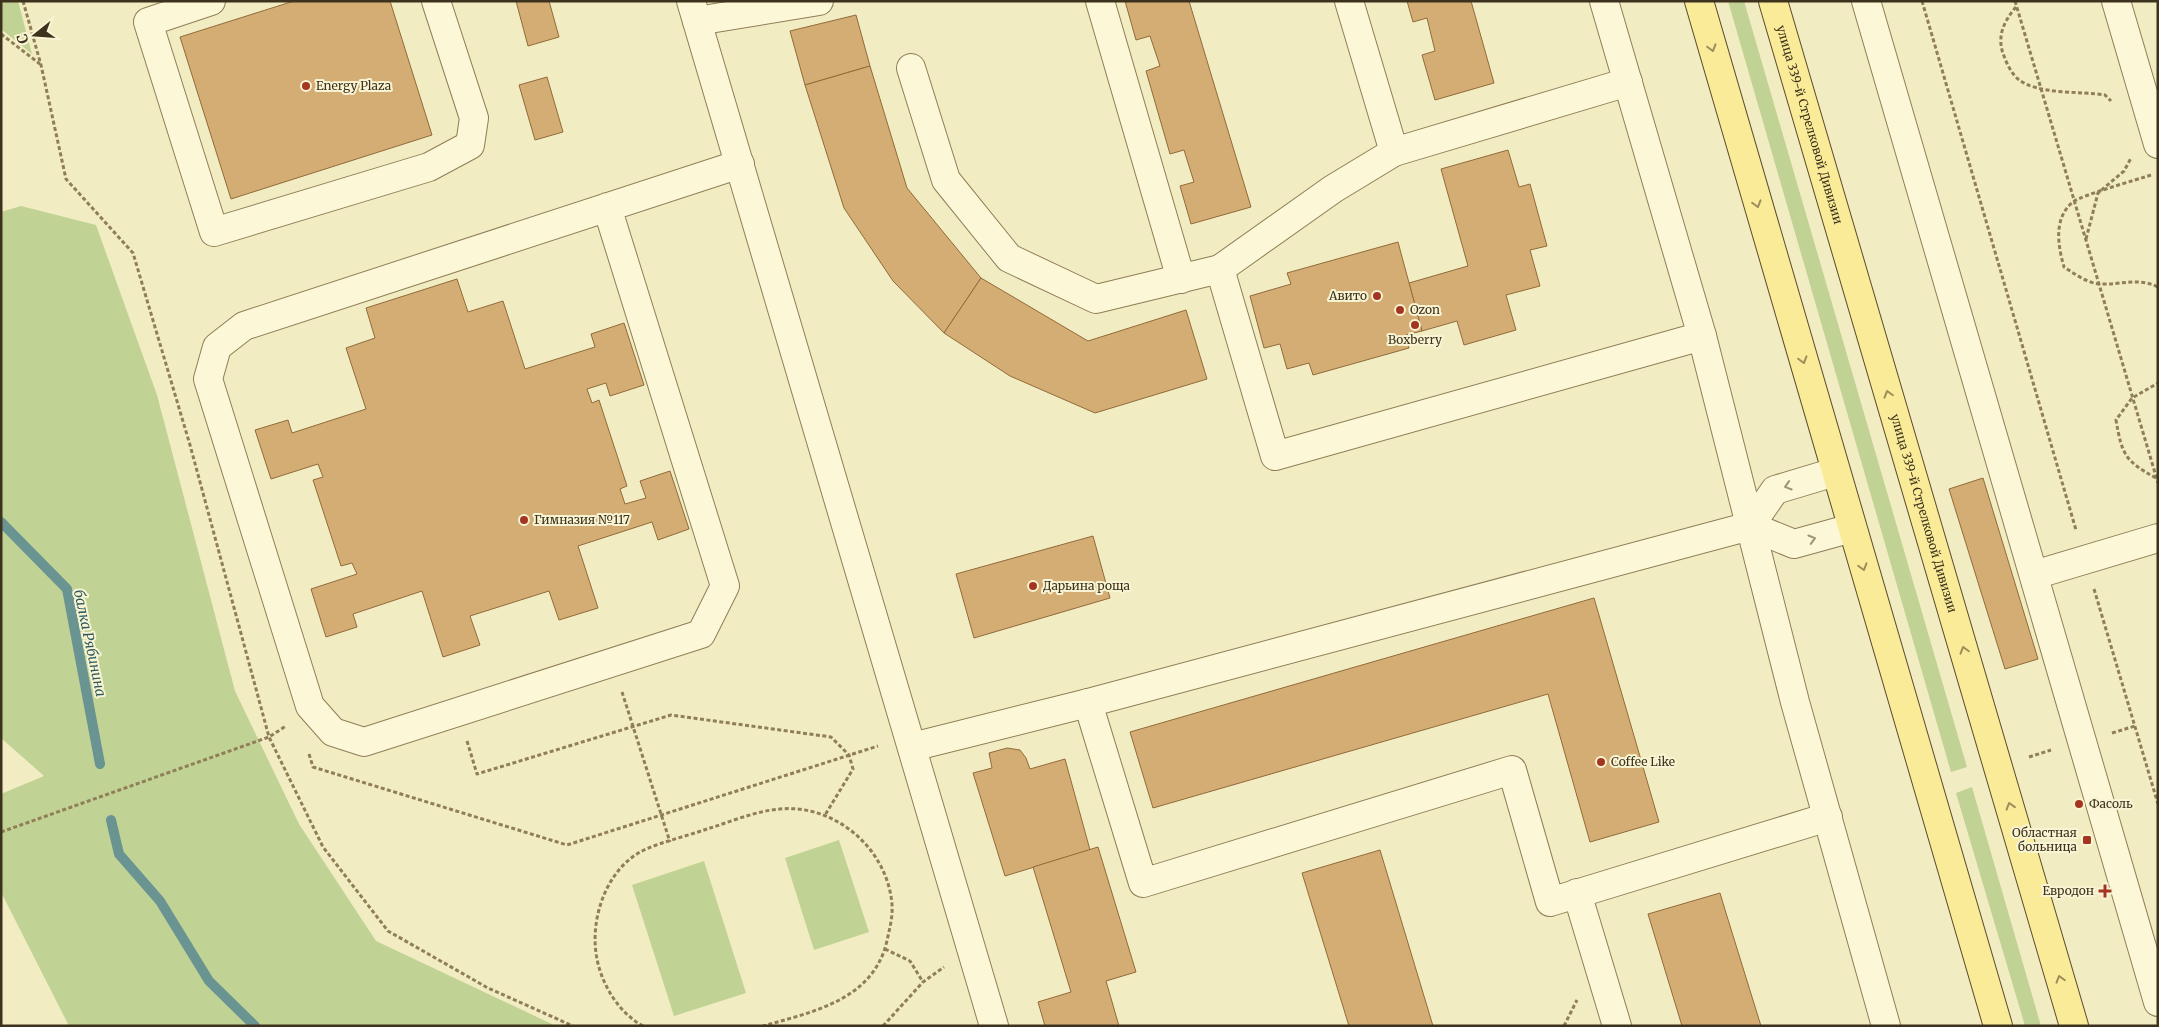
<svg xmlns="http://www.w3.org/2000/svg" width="2159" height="1027" font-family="Merriweather,serif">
<rect width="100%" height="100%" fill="#f2ecc2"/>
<g fill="#c1d295">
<path d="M1,1h17l14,53 -31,-25z"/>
<path d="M1728,1h16l223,766 -16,5z"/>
<path d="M21,206l75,19 61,170 78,296 64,133 77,117 180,85h-487l-68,-134v-98l43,-18 -43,-38v-526z"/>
<path d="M1972,787l69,239h-16l-69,-233z"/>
<path d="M839,840l30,92 -55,18 -29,-92z"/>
<path d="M704,861l42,132 -72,23 -42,-131z"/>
</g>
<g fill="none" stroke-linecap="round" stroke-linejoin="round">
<g stroke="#6a9491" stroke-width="10">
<path d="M1,522l66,67 33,175"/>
<path d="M111,820l8,34 41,47 49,80 46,45"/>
</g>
</g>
<g fill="#d4ad74" stroke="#916b3a">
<path d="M294,1h96l42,134 -201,64 -51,-162z"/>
<path d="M516,1h33l10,36 -31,9z"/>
<path d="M1125,1h64l62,206 -60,17 -11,-38 14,-4 -10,-32 -14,4 -24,-83 14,-5 -10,-30 -14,4z"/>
<path d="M1407,1h64l23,82 -59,17 -13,-45 13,-4 -8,-33 -14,4z"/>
<path d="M856,15l14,51 -65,19 -15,-54z"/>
<path d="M870,66l37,122 74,90 -37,55 -51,-52 -49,-73 -39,-123z"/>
<path d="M547,77l16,55 -28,8 -16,-55z"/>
<path d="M1508,150l11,37 11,-3 17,62 -17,4 10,36 -34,9 10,35 -52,15 -7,-24 -35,10 -13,-48 59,-17 -27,-97z"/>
<path d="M1398,242l24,89 -16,4 3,13 -96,27 -4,-12 -22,6 -7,-25 -16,4 -14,-52 41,-12 -4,-11z"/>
<path d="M981,278l107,63 98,-31 21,69 -112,34 -85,-37 -66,-43z"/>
<path d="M457,279l11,33 35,-11 22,68 70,-22 -4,-13 33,-11 20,62 -34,11 -4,-13 -19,6 5,14 7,-3 28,86 -7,3 5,15 21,-6 -6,-17 30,-10 19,58 -31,11 -6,-18 -74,24 20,62 -39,12 -10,-29 -79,25 10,29 -37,12 -21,-66 -69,23 4,13 -31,10 -15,-48 46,-15 -5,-11 -11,3 -28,-86 10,-3 -5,-13 -47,15 -16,-49 33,-10 4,13 74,-24 -20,-61 29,-10 -9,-30z"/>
<path d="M1983,478l55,181 -33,10 -56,-180z"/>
<path d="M1093,536l17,62 -136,40 -18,-64z"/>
<path d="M1594,598l65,224 -69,20 -42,-148 -395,114 -23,-76z"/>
<path d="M1007,748l13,2 6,8 4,11 35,-10 25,91 -85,26 -32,-103 19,-5 -3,-15z"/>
<path d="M1098,847l38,125 -30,9 13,45h-74l-7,-24 33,-10 -38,-125z"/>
<path d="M1380,850l53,176h-84l-47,-153z"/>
<path d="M1720,893l6,20 35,113h-79l-34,-112z"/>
</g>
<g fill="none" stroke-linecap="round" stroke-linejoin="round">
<g stroke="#8f7e57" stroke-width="30">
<g id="minor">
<path d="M211,1l-63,21 66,210 215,-65 41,-22 4,-27 -38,-117"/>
<path d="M691,1l303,1025"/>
<path d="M1100,1l81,278"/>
<path d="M1349,1l45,151 234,-70"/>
<path d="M1604,1l98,335 93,366 91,324"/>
<path d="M1866,1l292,1001"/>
<path d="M2116,1l42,143"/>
<path d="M697,21l122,-20"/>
<path d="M911,68l35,112 63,78 87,41 124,-30 113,-80 61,-37"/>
<path d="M607,207l118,379 -24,48 -337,108 -31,-10 -23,-26 -102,-327 9,-32 27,-21 496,-162"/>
<path d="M1220,269l55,187 427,-120"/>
<path d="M1750,526l25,-36 60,-18"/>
<path d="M2034,575l124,-37"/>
<path d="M1088,703l55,180 369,-113 38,132 278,-85"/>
<path d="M912,747l176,-44 662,-177 44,18 58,-16"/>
<path d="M1577,893l40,133"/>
</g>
</g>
<g stroke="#5c4b2c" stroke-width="30">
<g id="major">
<path d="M1699,1l299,1025"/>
<path id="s1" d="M1773,1l301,1025"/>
</g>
</g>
<g stroke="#8f7e57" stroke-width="3" stroke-dasharray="4 2.5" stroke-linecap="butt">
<path d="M23,1l18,64 25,114 67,74 57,192 79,292 54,110 65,84 100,57 85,38"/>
<path d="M1922,1l154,529"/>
<path d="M2015,1l143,482"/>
<path d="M2016,7c-12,14 -20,30 -12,49 3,8 7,17 14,23 19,16 63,12 87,16l6,6"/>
<path d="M1,34l39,30"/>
<path d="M2151,175c-15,5 -69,20 -78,27 -20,16 -15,44 -9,65 11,7 23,16 36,17 22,1 37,-7 58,3"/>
<path d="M2086,239l12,-46 26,-22 7,-13"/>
<path d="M2156,478c-31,-17 -34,-23 -40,-58l16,-22 26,-15"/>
<path d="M2094,589l64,215"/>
<path d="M622,692l48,150"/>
<path d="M2112,733l23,-7"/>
<path d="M467,741l10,33 194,-59 160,22 18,18 4,14 -28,46"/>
<path d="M309,754l4,13 254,78 311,-99"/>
<path d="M2029,757l22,-7"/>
<path d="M1,832l268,-95 17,-11"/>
<path d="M885,949l25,12 13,21"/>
<path d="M643,1026c-24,-13 -41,-41 -46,-67 -8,-39 9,-92 49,-110 19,-8 41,-13 61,-20 23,-7 48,-18 73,-20 55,-5 107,39 112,95 1,14 -3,27 -6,41 -16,56 -74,67 -123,81"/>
<path d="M883,1026l40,-44 21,-15"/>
<path d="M1564,1026l13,-26"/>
</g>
<use href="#minor" stroke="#fcf7d7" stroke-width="28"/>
<use href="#major" stroke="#f9eb97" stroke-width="28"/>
</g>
<defs><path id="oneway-chevron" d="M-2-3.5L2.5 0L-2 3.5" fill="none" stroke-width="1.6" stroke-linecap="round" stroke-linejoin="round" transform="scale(1.25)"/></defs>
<g stroke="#9b8e5a">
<use href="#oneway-chevron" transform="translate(1712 48) rotate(74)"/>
<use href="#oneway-chevron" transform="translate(1757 204) rotate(74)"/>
<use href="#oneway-chevron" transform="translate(1803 360) rotate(74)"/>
<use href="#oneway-chevron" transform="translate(1888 394) rotate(-106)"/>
<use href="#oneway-chevron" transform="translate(1863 567) rotate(74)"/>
<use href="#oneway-chevron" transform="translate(1964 650) rotate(-106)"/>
<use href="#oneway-chevron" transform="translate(2010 806) rotate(-107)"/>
<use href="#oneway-chevron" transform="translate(2060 979) rotate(-106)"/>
</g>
<g stroke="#9c947a">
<use href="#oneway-chevron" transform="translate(1788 486) rotate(163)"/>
<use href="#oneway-chevron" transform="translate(1812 539) rotate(-16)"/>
</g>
<g fill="#a43621" stroke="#f9f4d3" stroke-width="2">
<circle cx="306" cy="86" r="5"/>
<circle cx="1377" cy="296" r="5"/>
<circle cx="1400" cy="310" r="5"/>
<circle cx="1415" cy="325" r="5"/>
<circle cx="524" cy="520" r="5"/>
<circle cx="1033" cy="586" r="5"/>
<circle cx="1601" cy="762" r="5"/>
<circle cx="2079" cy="804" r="5"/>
<rect x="2082" y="835" width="10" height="10" rx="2.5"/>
<path d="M2102.5 883.5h5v5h5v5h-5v5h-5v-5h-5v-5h5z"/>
</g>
<g text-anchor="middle" stroke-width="4" stroke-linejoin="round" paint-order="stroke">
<g font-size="12" fill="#3d321d" stroke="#f9f4d3" text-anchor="start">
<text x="316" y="90">Energy Plaza</text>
<text x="1367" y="300" text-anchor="end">Авито</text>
<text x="1410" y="314">Ozon</text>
<text x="1415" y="344" text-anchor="middle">Boxberry</text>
<text x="534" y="524">Гимназия №117</text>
<text x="1043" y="590">Дарьина роща</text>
<text x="1611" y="766">Coffee Like</text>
<text x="2089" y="808">Фасоль</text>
<text x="2077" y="837" text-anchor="end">Областная<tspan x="2077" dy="14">больница</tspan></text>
<text x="2094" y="895" text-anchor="end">Евродон</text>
</g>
<g font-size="12" fill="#3d321d" stroke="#f9f4d3">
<text dy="4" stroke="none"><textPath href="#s1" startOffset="129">улица 339-й Стрелковой Дивизии</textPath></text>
<text dy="4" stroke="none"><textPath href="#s1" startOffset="534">улица 339-й Стрелковой Дивизии</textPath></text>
</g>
<g font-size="14" font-style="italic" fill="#2b595e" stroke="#f9f4d3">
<text transform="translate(90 643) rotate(78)" y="5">балка Рябинина</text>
</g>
</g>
<rect width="2159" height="1027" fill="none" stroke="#3d321d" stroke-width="5"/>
<g transform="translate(35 35) rotate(253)" stroke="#f9f4d3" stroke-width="4" paint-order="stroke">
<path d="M0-4L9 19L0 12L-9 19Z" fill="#3d321d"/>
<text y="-8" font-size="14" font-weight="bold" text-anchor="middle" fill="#3d321d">С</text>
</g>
</svg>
